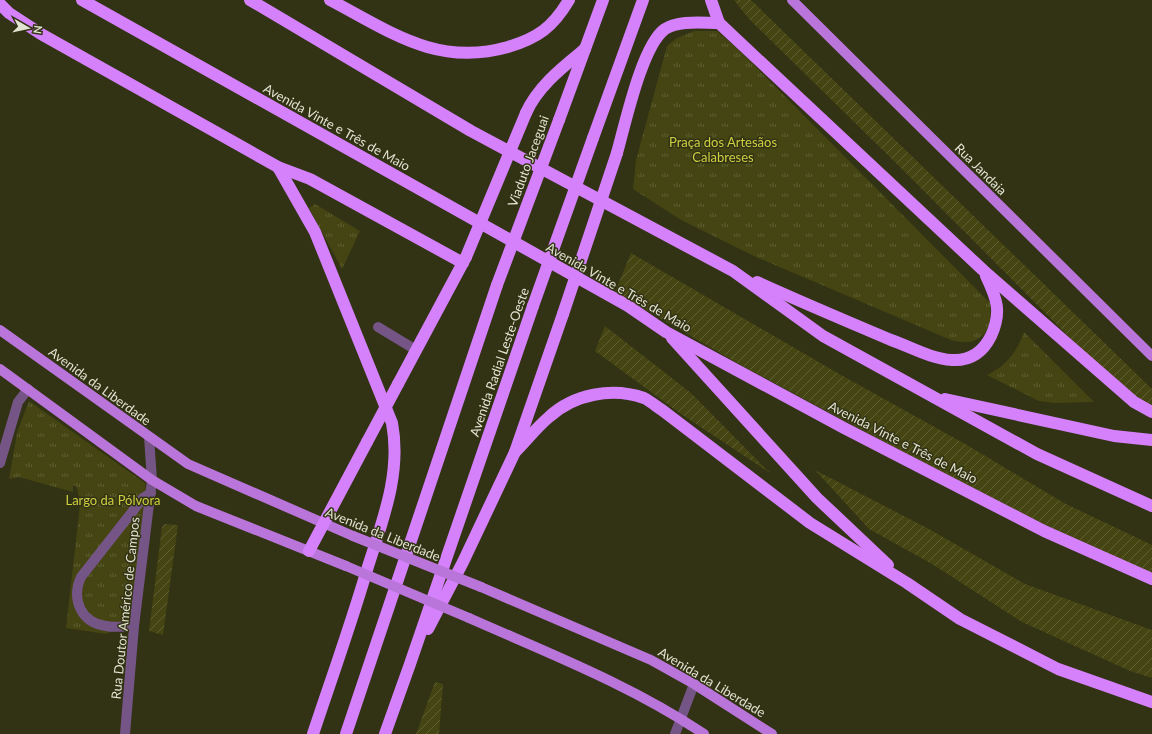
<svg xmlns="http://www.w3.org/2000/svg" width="1152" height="734" font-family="Lato,sans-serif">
<defs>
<pattern id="grass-tufts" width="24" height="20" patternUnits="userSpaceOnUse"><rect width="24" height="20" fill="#444512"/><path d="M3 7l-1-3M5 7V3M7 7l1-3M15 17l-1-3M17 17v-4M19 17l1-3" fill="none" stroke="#5f6033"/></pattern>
<pattern id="garden-furrows" width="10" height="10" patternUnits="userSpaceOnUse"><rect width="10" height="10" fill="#444512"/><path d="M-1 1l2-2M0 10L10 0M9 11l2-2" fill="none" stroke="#5f6033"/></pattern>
</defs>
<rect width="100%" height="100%" fill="#323214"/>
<g fill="url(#grass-tufts)">
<path d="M694,31h23l25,22 248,250c2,17 0,35 -21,39 -5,1 -13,-1 -18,-2l-195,-83 -75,-37 -48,-31 3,-29 31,-114 10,-8z"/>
<path d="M315,204l45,27 -18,38 -33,-61z"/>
<path d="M1024,332l70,70 -40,1 -15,-2 -52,-26c19,-9 30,-23 37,-43z"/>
<path d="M29,401l116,82 1,9 -15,132 -25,10 -40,-6 14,-123 -3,-18 -4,-2v7l-54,-15 -10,2 8,-46z"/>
</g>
<g fill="url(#garden-furrows)">
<path d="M734,0h17l401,389v21l-19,-9 -234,-235 -150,-147z"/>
<path d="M631,253l210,122 126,70 97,58 88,42v29l-98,-41 -315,-169 -124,-72z"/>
<path d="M605,326l86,67 79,80 -89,-59 -86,-63z"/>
<path d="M815,470l114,59 96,55 127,46v48l-22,-7 -108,-49 -90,-58 -63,-35z"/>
<path d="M165,524l13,1 -15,110 -14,-4 13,-104z"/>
<path d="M435,682l8,2 -4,50h-23z"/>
</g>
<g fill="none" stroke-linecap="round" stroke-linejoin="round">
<g stroke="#755586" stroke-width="10">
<path d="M378,327l38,23"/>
<path d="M0,463l18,-61 10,-13"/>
<path d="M134,626c-9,0 -19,2 -28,0 -25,-3 -35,-27 -25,-49l62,-79 8,-5"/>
<path d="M125,734l9,-108 18,-146 -3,-43"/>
<path d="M675,734l19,-50"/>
</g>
<g stroke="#ba75da" stroke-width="10">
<path d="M792,0l360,356"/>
<path d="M0,330l188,134 165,72"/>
<path d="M0,369l152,111 44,26 150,60"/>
<path d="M481,587l170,73 43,24 78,50"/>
<path d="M469,618c79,35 162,67 235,116"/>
</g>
<g stroke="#d481fb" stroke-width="12">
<path d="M82,0l546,306 38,26 178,96 200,103 108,48"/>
<path d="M250,0l221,131 262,140 90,65 214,118 115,52"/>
<path d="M330,0c61,32 107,67 178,47 30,-9 45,-20 61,-47"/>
<path d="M711,0l8,23 265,248 150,131 18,10"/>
<path d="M0,4l9,9 32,21 237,133 32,12 153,84"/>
<path d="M526,113c12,-27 37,-46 59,-64"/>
<path d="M559,120l44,-120"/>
<path d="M593,138l50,-138"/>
<path d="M617,153c8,-28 25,-108 48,-124 14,-9 37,-6 54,-6"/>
<path d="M278,167l37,65 77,191c10,52 -11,101 -26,150 -16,54 -35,107 -53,161"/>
<path d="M757,282c44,20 89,39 134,58 20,7 40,19 61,20 18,1 31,-8 39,-24 11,-24 6,-37 -5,-60"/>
<path d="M672,338l145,160 71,67"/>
<path d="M398,384l68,-127"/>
<path d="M945,399l169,37 38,4"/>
<path d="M515,452c11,-11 22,-25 34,-35 25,-23 63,-30 95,-19 6,3 12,8 18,12l148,113 97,60 53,36 98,50 94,33"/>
<path d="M309,551l58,-109"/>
<path d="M428,629l35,-67 52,-110 48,-138"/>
<path d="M346,734l151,-449"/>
<path d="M385,734l25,-70 123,-358"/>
</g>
<g stroke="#ba75da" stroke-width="10">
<path d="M353,536l128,51"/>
<path d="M346,566l123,52"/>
</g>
<g stroke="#d481fb" stroke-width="12">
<path d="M466,257l60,-144"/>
<path d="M497,285l62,-165"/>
<path d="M533,306l60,-168"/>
<path d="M563,314l54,-161"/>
<path d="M367,442l31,-58"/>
</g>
</g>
<g text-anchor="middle" stroke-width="3" stroke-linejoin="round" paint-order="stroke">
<g font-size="13" fill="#e2e3d1" stroke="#323214">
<text transform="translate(337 127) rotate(29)" y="5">Avenida Vinte e Três de Maio</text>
<text transform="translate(528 161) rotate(-70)" y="5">Viaduto Jaceguai</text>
<text transform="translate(981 169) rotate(45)" y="5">Rua Jandaia</text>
<text transform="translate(619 287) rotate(30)" y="5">Avenida Vinte e Três de Maio</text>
<text transform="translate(499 362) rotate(-71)" y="5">Avenida Radial Leste-Oeste</text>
<text transform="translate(100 386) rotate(36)" y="5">Avenida da Liberdade</text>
<text transform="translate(903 442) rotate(27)" y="5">Avenida Vinte e Três de Maio</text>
<text transform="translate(383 534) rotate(22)" y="5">Avenida da Liberdade</text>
<text transform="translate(125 608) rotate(-84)" y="5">Rua Doutor Américo de Campos</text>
<text transform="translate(712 682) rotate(31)" y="5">Avenida da Liberdade</text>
</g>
<g font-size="13" fill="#cecf41" stroke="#323214">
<text x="723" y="147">Praça dos Artesãos<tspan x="723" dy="15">Calabreses</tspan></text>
<text x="113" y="505">Largo da Pólvora</text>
</g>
</g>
<g transform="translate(28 28) rotate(99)" stroke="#323214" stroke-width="3" paint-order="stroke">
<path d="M0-3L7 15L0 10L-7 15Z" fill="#e2e3d1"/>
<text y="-6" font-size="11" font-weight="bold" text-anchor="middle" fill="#e2e3d1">N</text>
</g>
</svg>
